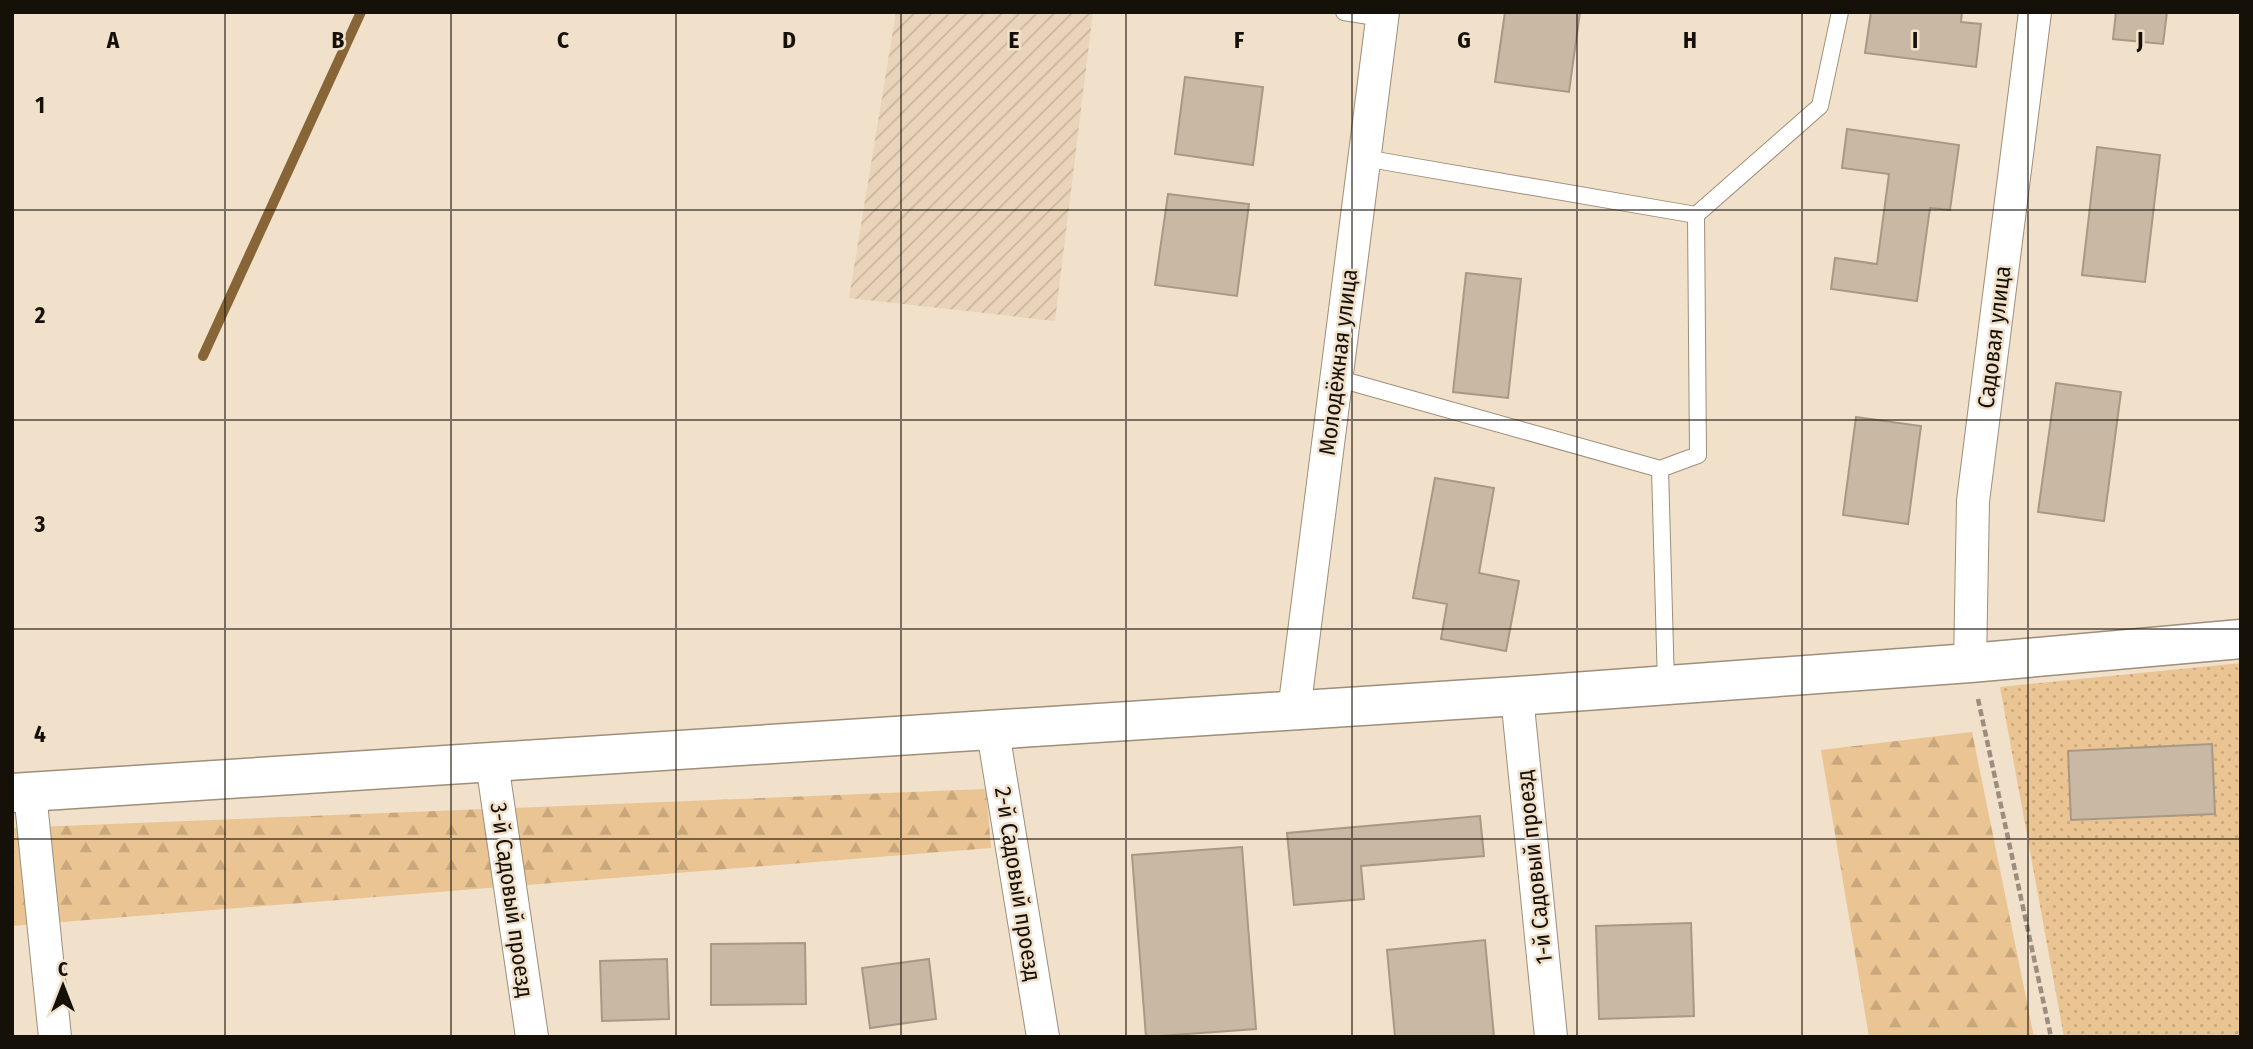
<svg xmlns="http://www.w3.org/2000/svg" width="2253" height="1049" font-family="'Fira Sans Condensed',sans-serif">
<defs>
<pattern id="industrial-furrows" width="10" height="10" patternUnits="userSpaceOnUse" patternTransform="scale(1.75)"><rect width="10" height="10" fill="#ead4b9"/><path d="M-1 1l2-2M0 10L10 0M9 11l2-2" fill="none" stroke="#c8b59e"/></pattern>
<pattern id="forest-firs" width="22" height="20" patternUnits="userSpaceOnUse" patternTransform="scale(1.75)"><rect width="22" height="20" fill="#eac492"/><path d="M5 1l3.5 6h-7zM16 11l3.5 6h-7z" fill="#c8a77c"/></pattern>
<pattern id="garden-dots" width="8" height="8" patternUnits="userSpaceOnUse" patternTransform="scale(1.75)"><rect width="8" height="8" fill="#eac492"/><path d="M2 2h.1M6 6h.1" fill="none" stroke="#c8a77c" stroke-width="1.8" stroke-linecap="round"/></pattern>
</defs>
<rect width="100%" height="100%" fill="#f1e0ca"/>
<path fill="url(#industrial-furrows)" d="M896,12h197l-38,309 -206,-23z"/>
<g fill="url(#forest-firs)">
<path d="M1972,732l62,305h-165l-48,-287z"/>
<path d="M986,789l5,59 -979,78v-98z"/>
</g>
<path fill="url(#garden-dots)" d="M2241,663v374h-177l-64,-350z"/>
<g fill="none" stroke-linecap="round" stroke-linejoin="round">
<path stroke="#876536" stroke-width="10" d="M203,356l158,-344"/>
</g>
<g fill="#c9b8a4" stroke="#a89884" stroke-width="2">
<path d="M1505,12h75l-11,80 -74,-10z"/>
<path d="M1871,12h91l-1,10 20,2 -5,43 -111,-14z"/>
<path d="M2116,12h51l-4,32 -50,-5z"/>
<path d="M1185,77l78,10 -10,78 -78,-11z"/>
<path d="M1847,129l112,16 -9,65 -20,-2 -13,93 -86,-12 4,-31 42,6 12,-90 -47,-6z"/>
<path d="M2097,147l63,8 -15,127 -63,-7z"/>
<path d="M1168,194l81,10 -12,92 -82,-11z"/>
<path d="M1466,273l55,6 -13,119 -55,-6z"/>
<path d="M2056,383l65,9 -17,129 -66,-9z"/>
<path d="M1856,417l65,9 -13,98 -65,-9z"/>
<path d="M1435,478l59,10 -15,85 40,8 -13,70 -65,-12 6,-35 -34,-6z"/>
<path d="M2212,744l3,70 -144,6 -3,-69z"/>
<path d="M1480,816l4,40 -123,10 3,33 -70,6 -7,-72z"/>
<path d="M1242,847l14,182 -110,8 -14,-182z"/>
<path d="M1691,923l3,93 -95,3 -3,-93z"/>
<path d="M1485,940l9,97h-99l-8,-87z"/>
<path d="M805,943l1,61 -95,1v-61z"/>
<path d="M667,959l2,60 -67,2 -2,-60z"/>
<path d="M929,959l7,60 -66,9 -8,-60z"/>
</g>
<g fill="none" stroke-linecap="round" stroke-linejoin="round">
<g stroke="#9e8e7a" stroke-width="18">
<g id="service">
<path d="M1344,12l38,6"/>
<path d="M1364,158l332,57 124,-109 20,-94"/>
<path d="M1336,378l324,91 38,-14 -2,-240"/>
<path d="M1660,469l6,216"/>
</g>
</g>
<g stroke="#9e8e7a" stroke-width="34">
<g id="minor">
<path d="M1970,663l3,-162 62,-489"/>
<path d="M1517,696l34,341"/>
<path d="M1294,711l89,-699"/>
<path d="M993,732l50,305"/>
<path d="M492,763l40,274"/>
<path d="M30,793l25,244"/>
</g>
</g>
<g stroke="#9e8e7a" stroke-width="41">
<path id="tertiary" d="M12,793l1505,-97 453,-33 271,-24"/>
</g>
<path stroke="#9b8e7e" stroke-width="4.5" stroke-dasharray="7 3.5" stroke-linecap="butt" d="M1978,699l73,338"/>
<use href="#service" stroke="#fff" stroke-width="16"/>
<use href="#minor" stroke="#fff" stroke-width="32"/>
<use href="#tertiary" stroke="#fff" stroke-width="38"/>
</g>
<path fill="none" stroke="#151008" stroke-width="2" stroke-opacity="0.55" d="M225,12v1025M451,12v1025M676,12v1025M901,12v1025M1126,12v1025M1352,12v1025M1577,12v1025M1802,12v1025M2028,12v1025M12,210h2229M12,420h2229M12,629h2229M12,839h2229"/>
<g text-anchor="middle" stroke-width="5" stroke-linejoin="round" paint-order="stroke">
<g font-size="23" fill="#151008" stroke="#f1e0ca">
<text transform="translate(1994 337) rotate(-83)" y="8">Садовая улица</text>
<text transform="translate(1338 362) rotate(-83)" y="8">Молодёжная улица</text>
<text transform="translate(1534 867) rotate(-96)" y="8">1-й Садовый проезд</text>
<text transform="translate(1018 884) rotate(81)" y="8">2-й Садовый проезд</text>
<text transform="translate(512 900) rotate(82)" y="8">3-й Садовый проезд</text>
</g>
</g>
<g font-size="23" text-anchor="middle" font-weight="bold" fill="#151008" stroke="#f1e0ca" stroke-width="5" stroke-linejoin="round" paint-order="stroke">
<text x="113" y="48">A</text>
<text x="338" y="48">B</text>
<text x="563" y="48">C</text>
<text x="789" y="48">D</text>
<text x="1014" y="48">E</text>
<text x="1239" y="48">F</text>
<text x="1464" y="48">G</text>
<text x="1690" y="48">H</text>
<text x="1915" y="48">I</text>
<text x="2140" y="48">J</text>
<text x="40" y="113">1</text>
<text x="40" y="323">2</text>
<text x="40" y="532">3</text>
<text x="40" y="742">4</text>
</g>
<rect width="2253" height="1049" fill="none" stroke="#151008" stroke-width="28"/>
<g transform="translate(63 986)" stroke="#f1e0ca" stroke-width="5" paint-order="stroke">
<path d="M0-5L12 26L0 18L-12 26Z" fill="#151008"/>
<text y="-10" font-size="19" font-weight="bold" text-anchor="middle" fill="#151008">С</text>
</g>
</svg>
